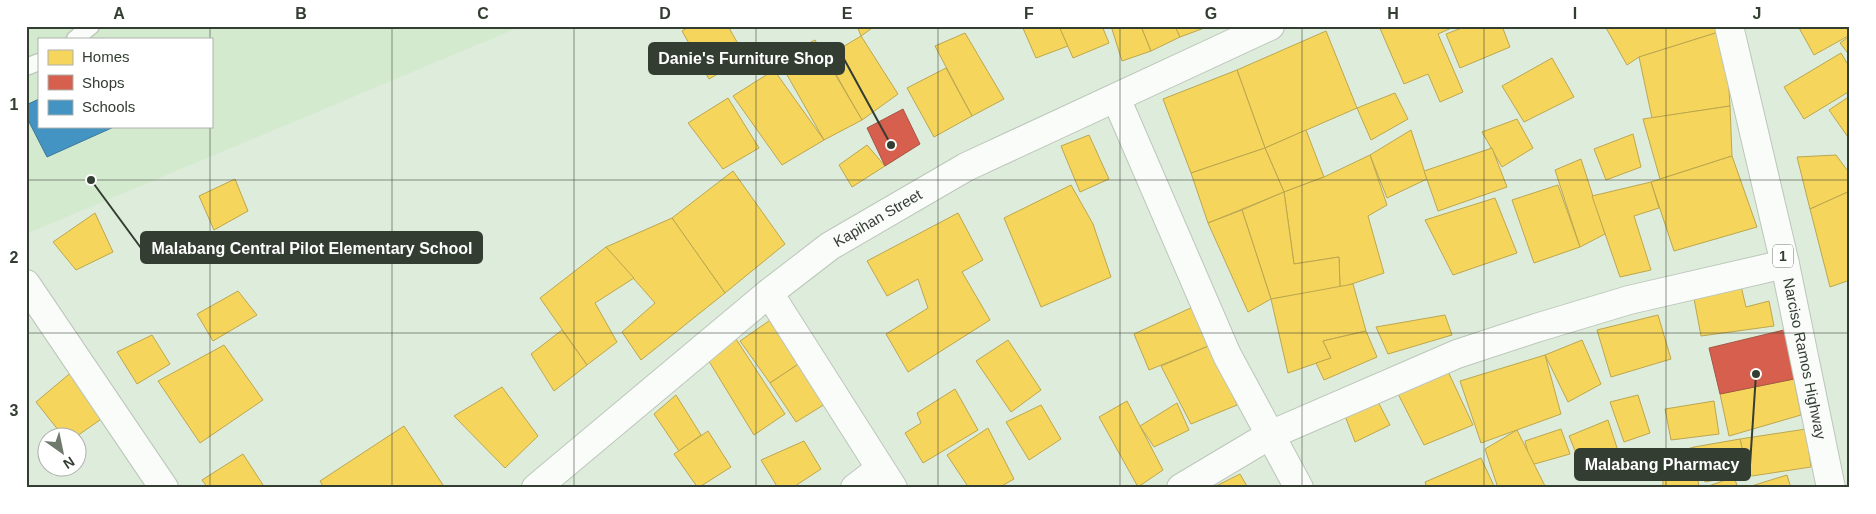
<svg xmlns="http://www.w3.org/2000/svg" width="1876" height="514" font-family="Helvetica,sans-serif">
<rect width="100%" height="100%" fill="#deecdb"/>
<path fill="#d4eacf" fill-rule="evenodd" d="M26,26h496l-496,208zM39,39h172v87h-172z"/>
<g fill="#f6d55c" stroke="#bca74f">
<path d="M690,26h38l18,32 -37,21 -27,-48z"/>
<path d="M857,26h18l-14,10z"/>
<path d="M1022,26h37l9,20 -32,12z"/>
<path d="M1059,26h43l7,17 -36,15z"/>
<path d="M1111,26h30l10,25 -29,10z"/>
<path d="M1141,26h34l5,11 -29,14z"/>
<path d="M1175,26h32v1l-27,10z"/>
<path d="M1379,26h77l-18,8 25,58 -23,10 -12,-28 -24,10z"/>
<path d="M1467,26h35l8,21 -50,21 -14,-34z"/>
<path d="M1605,26h118l2,4 -86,27 -12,8z"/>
<path d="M1798,26h52v9l-36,20z"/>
<path d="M1725,30l5,76 -78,12 -13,-61z"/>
<path d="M1326,31l31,77 -92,40 -28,-78z"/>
<path d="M965,33l39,66 -32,17 -37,-70z"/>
<path d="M861,36l37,58 -36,26 -36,-63z"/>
<path d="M1850,36v20l-10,-13z"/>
<path d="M815,40l47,80 -38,20 -46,-81z"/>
<path d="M1841,53l9,15v23l-46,28 -20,-32z"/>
<path d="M1552,58l22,39 -50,25 -22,-36z"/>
<path d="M946,68l26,48 -38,21 -27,-49z"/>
<path d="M774,70l50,70 -42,25 -49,-69z"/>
<path d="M1237,70l28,78 -74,25 -28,-74z"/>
<path d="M1395,93l13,26 -37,21 -14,-32z"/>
<path d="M1850,96v44l-21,-30z"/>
<path d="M728,98l31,50 -36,21 -35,-46z"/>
<path d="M1730,106l2,50 -72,23 -17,-60z"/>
<path d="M1517,119l16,29 -31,19 -20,-35z"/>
<path d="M1306,130l18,47 -40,15 -19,-44z"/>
<path d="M1411,130l16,49 -40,19 -17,-43z"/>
<path d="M1633,134l8,33 -35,13 -12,-31z"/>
<path d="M1089,135l20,44 -29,13 -19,-46z"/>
<path d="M867,145l18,21 -33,21 -13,-22z"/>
<path d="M1265,148l19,44 -76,31 -17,-50z"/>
<path d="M1492,148l15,39 -69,24 -14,-40z"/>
<path d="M1370,155l17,50 -19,11 16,57 -44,15 -1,-31 -45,7 -10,-72 40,-15z"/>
<path d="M1836,155l14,19v17l-40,18 -13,-52z"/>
<path d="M1732,156l25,71 -83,24 -23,-69z"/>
<path d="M1581,159l24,75 -25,13 -25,-77z"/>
<path d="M733,171l52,73 -60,49 -53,-75z"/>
<path d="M235,179l13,32 -34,19 -15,-34z"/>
<path d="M1651,182l8,26 -25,8 17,54 -31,7 -28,-81z"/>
<path d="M1071,185l22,39 18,53 -70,30 -37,-89z"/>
<path d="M1558,185l22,62 -46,16 -22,-63z"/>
<path d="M1850,191v89l-20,7 -20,-78z"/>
<path d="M1284,192l10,72 45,-7 1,31 -69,11 -29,-89z"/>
<path d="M1495,198l22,55 -64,22 -28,-55z"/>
<path d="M1242,210l29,89 -23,13 -40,-89z"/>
<path d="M95,213l18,39 -37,18 -23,-28z"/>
<path d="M958,213l25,47 -21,12 28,48 -82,52 -22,-38 42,-26 -10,-29 -31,17 -20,-35z"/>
<path d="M672,218l53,75 -84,67 -19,-28 33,-29 -49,-56z"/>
<path d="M606,247l28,31 -39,25 22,39 -30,23 -47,-67z"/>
<path d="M1740,282l6,25 23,-6 5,25 -73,10 -9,-48z"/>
<path d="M1353,284l13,47 -43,10 8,17 -43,15 -17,-74z"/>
<path d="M238,291l19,24 -44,26 -16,-27z"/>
<path d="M1195,306l16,39 -62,25 -15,-36z"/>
<path d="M779,314l24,47 -33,22 -30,-42z"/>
<path d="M1445,315l7,20 -64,19 -12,-27z"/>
<path d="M1658,315l13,44 -60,18 -14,-47z"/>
<path d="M562,330l25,35 -33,26 -23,-37z"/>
<path d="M1366,331l11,26 -53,23 -8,-17 15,-5 -8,-17z"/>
<path d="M152,335l18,29 -33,20 -20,-32z"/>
<path d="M736,339l49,75 -31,21 -47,-77z"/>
<path d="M1008,340l33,50 -30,22 -35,-51z"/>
<path d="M1582,340l19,44 -33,18 -23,-47z"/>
<path d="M224,345l39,55 -63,43 -42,-62z"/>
<path d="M1211,345l26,60 -46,19 -30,-58z"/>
<path d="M1545,355l16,59 -80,29 -21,-62z"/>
<path d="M803,361l27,40 -34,21 -26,-39z"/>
<path d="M1445,365l28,60 -49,20 -31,-61z"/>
<path d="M74,370l33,45 -30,21h-14l-27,-34z"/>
<path d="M1794,379l7,36 -72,21 -9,-42z"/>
<path d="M502,387l36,49 -33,32 -51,-52z"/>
<path d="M955,389l23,41 -55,33 -18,-30 16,-10 -4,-10z"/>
<path d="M676,395l25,40 -22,16 -25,-37z"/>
<path d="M1638,395l12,38 -26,9 -14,-40z"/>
<path d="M1375,396l15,29 -35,17 -13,-34z"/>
<path d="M1127,401l36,69 -25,17 -39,-70z"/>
<path d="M1714,401l5,33 -48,6 -6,-31z"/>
<path d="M1177,403l12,27 -35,17 -14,-21z"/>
<path d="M1041,405l20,34 -32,21 -23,-38z"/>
<path d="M1608,420l12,37 -37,13 -14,-34z"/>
<path d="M404,426l41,62h-121l-4,-7z"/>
<path d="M988,428l26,51 -16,9h-29l-22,-33z"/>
<path d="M1561,429l9,25 -39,11 -6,-24z"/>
<path d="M1806,429l5,38 -59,9 -4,-2 -8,-35z"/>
<path d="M1517,430l29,58h-48l-13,-39z"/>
<path d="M708,431l23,36 -33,21 -24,-34z"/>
<path d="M1740,439l8,35 -43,8 -11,-35z"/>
<path d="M804,441l17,28 -29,19h-14l-17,-28z"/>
<path d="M1694,447l5,41h-36l-1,-32z"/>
<path d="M243,454l22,34h-57l-6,-8z"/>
<path d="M1481,458l14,30h-68l-2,-6z"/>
<path d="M1240,474l8,14h-36z"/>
<path d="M1787,475l4,13h-46z"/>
<path d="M1734,477l4,11h-35z"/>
</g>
<g fill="#d6604d" stroke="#a55645">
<path d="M903,109l17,35 -35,22 -18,-38z"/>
<path d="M1788,329l6,50 -74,15 -11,-46z"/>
</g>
<path fill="#4393c3" stroke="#3e7998" d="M39,99v27h77l-69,31 -21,-41v-11z"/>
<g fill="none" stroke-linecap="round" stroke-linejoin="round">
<g stroke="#bcc7ba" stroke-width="19">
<g id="service">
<path d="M75,39l16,-13"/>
<path d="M26,67l13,-5"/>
</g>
</g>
<g stroke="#bcc7ba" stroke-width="30">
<g id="minor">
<path d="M1116,98l111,257 72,133"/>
<path d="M26,284l138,204"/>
<path d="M769,293l124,195"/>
<path id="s1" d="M536,488l233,-195 61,-47 136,-79 304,-141"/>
<path d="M855,488l25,-19"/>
<path d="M1181,488l89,-53 187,-81 79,-26 93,-28 156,-36"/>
</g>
</g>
<g stroke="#bcc7ba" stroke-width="30">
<g id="trunk">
<path id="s2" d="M1729,26l56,238 46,224"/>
</g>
</g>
<use href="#service" stroke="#fafcfa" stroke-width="16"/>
<use href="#minor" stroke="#fafcfa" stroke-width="28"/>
<use href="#trunk" stroke="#fafcfa" stroke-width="28"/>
</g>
<path fill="none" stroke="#333d32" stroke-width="1" stroke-opacity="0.55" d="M210,26v13M392,26v462M574,26v462M756,26v462M938,26v462M1120,26v462M1302,26v462M1484,26v462M1666,26v462M210,126v362M26,180h1824M26,333h1824"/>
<g text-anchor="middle" stroke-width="5" stroke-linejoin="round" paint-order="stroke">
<rect fill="#fff" stroke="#707770" stroke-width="1" x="1773" y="244.5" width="20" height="23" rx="4"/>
<g font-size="14" font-weight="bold" fill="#333d32">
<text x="1783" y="261">1</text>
</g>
<g font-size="15" fill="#333d32" stroke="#fff">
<text dy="5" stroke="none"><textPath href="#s1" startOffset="436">Kapihan Street</textPath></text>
<text dy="5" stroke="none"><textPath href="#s2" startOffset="341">Narciso Ramos Highway</textPath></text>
</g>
</g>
<path fill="none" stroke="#333d32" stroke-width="2" d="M891 145L844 59M91 180L141 248M1756 374L1750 465"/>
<g fill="#333d32" stroke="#fff" stroke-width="2">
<circle cx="891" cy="145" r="5"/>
<circle cx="91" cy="180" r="5"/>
<circle cx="1756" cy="374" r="5"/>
</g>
<g fill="#333d32" stroke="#333d32" stroke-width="2">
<rect x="649" y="43" width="195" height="31" rx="5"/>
<rect x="141" y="232" width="341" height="31" rx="5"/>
<rect x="1575" y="449" width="175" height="31" rx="5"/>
</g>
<g font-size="16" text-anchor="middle" font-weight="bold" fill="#fff">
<text x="746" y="64">Danie's Furniture Shop</text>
<text x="312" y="254">Malabang Central Pilot Elementary School</text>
<text x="1662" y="470">Malabang Pharmacy</text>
</g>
<rect width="1876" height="514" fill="none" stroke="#ffffff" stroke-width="55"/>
<rect x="38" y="38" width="175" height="90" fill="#ffffff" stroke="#adb1ad"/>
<rect x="48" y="50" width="25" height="15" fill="#f6d55c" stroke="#adb1ad"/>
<text x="82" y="62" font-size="15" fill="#333d32">Homes</text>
<rect x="48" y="75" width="25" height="15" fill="#d6604d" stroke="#adb1ad"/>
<text x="82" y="88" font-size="15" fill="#333d32">Shops</text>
<rect x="48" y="100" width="25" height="15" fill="#4393c3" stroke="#adb1ad"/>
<text x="82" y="112" font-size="15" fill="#333d32">Schools</text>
<g transform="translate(62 452) rotate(147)"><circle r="24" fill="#ffffff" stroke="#adb1ad"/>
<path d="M0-4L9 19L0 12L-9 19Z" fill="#6f7a6d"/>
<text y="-8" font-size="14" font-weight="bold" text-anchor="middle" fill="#333d32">N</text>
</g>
<rect x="28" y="28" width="1820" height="458" fill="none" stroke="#333d32" stroke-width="2"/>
<g font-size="16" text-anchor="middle" font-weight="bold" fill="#333d32">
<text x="119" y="19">A</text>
<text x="301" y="19">B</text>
<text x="483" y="19">C</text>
<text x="665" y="19">D</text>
<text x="847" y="19">E</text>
<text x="1029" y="19">F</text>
<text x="1211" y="19">G</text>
<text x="1393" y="19">H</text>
<text x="1575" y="19">I</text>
<text x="1757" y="19">J</text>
<text x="14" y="110">1</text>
<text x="14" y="263">2</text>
<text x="14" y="416">3</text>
</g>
</svg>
